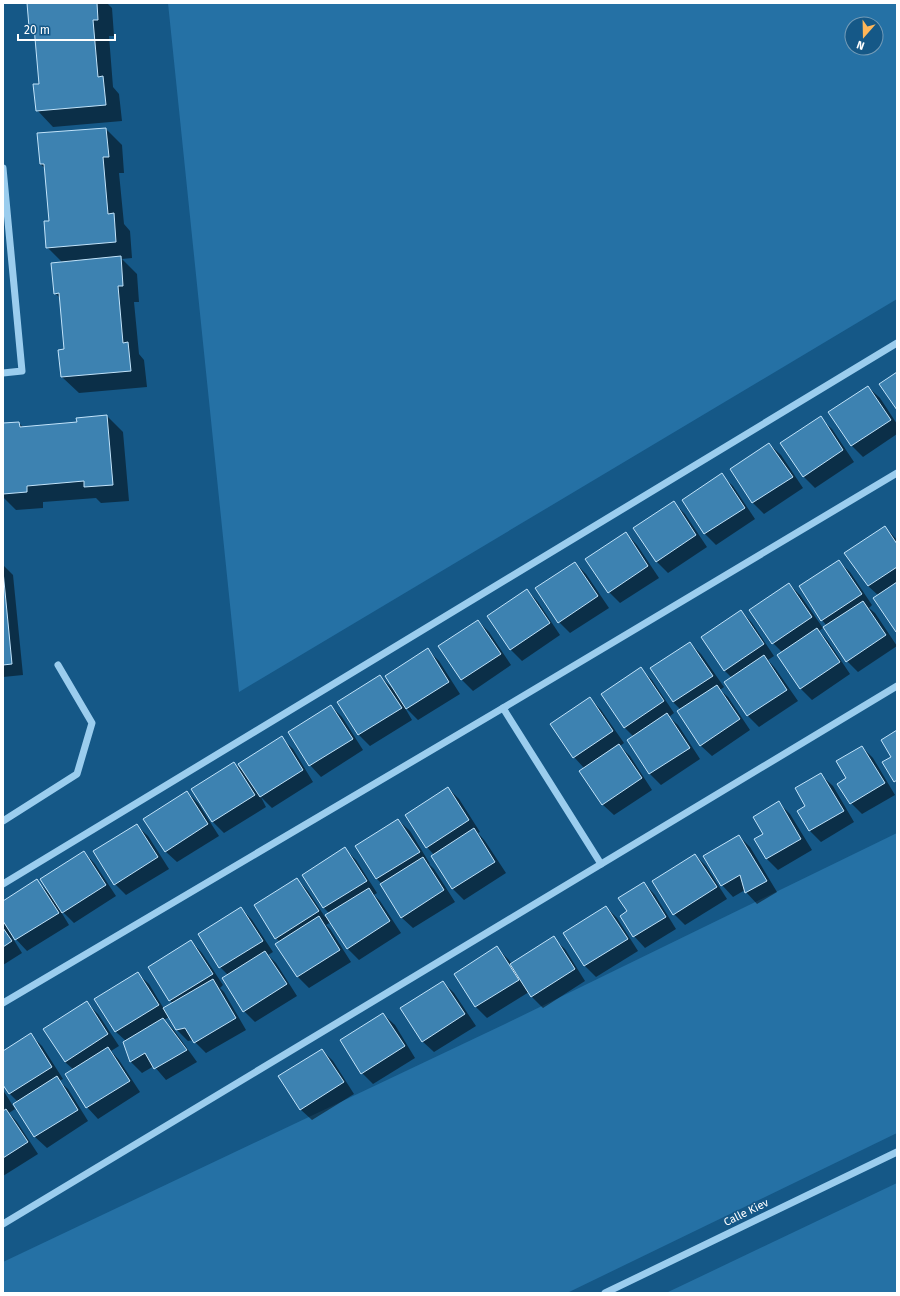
<svg xmlns="http://www.w3.org/2000/svg" width="900" height="1296" font-family="'Fira Sans',sans-serif">
<rect width="100%" height="100%" fill="#155887"/>
<g fill="#2571a5" fill-rule="evenodd">
<path d="M168,3h729v296l-658,393zM852,24h24v24h-24z"/>
<path d="M897,833v300l-330,160h-564v-31l502,-238z"/>
<path d="M897,1183v110h-231z"/>
</g>
<g fill="#0007">
<path d="M28,3h79l5,5 2,28h-5l4,51 6,7 3,27 -69,6 -16,-17 3,-25 -5,-53 -5,-5z"/>
<path d="M106,129l16,16 2,28h-5l5,51 6,7 2,27 -10,1 15,15 2,28h-5l5,52 5,6 3,27 -68,6 -17,-16 3,-27 -5,-52 -5,-5 8,-30 -16,-16 3,-26 -4,-52 -6,-5z"/>
<path d="M868,387l12,11 17,26v10l-34,23 -11,-11 -22,-33z"/>
<path d="M107,416l16,16 6,69 -28,2 -5,-5 -53,4v6l-27,2 -13,-13v-73l16,-1 5,5 54,-5z"/>
<path d="M820,418l12,11 22,33 -39,26 -11,-11 -22,-34z"/>
<path d="M769,444l12,11 22,33 -39,26 -11,-11 -22,-33z"/>
<path d="M721,475l12,11 22,33 -39,26 -11,-11 -22,-34z"/>
<path d="M674,503l11,11 22,33 -39,26 -11,-11 -22,-34z"/>
<path d="M885,527l12,13v91l-19,-36 -10,-9z"/>
<path d="M626,533l11,12 22,33 -39,25 -11,-11z"/>
<path d="M838,561l12,11 22,33 -3,3 6,5 22,33 -39,26 -11,-11 -20,-35 -5,-6z"/>
<path d="M575,563l11,11 23,34 -39,25 -11,-11z"/>
<path d="M3,565l10,10 10,100 -20,2z"/>
<path d="M789,584l11,11 23,33 -4,3 9,10 22,33 -38,26 -12,-12 -18,-36 -9,-9z"/>
<path d="M527,590l11,12 22,33 -38,26 -12,-12z"/>
<path d="M741,611l11,12 22,33 -6,4 7,8 23,33 -39,26 -11,-11 -23,-34 7,-4 -8,-8z"/>
<path d="M478,621l11,11 22,33 -38,26 -11,-11 -23,-34z"/>
<path d="M690,643l11,11 23,33 -4,3 8,7 22,33 -38,26 -12,-11 -19,-35 -8,-8 -22,-34z"/>
<path d="M428,650l11,11 21,33 -42,26 -13,-13v1l7,12 -42,26 -11,-11 -21,-33 42,-26 13,13z"/>
<path d="M641,669l11,11 22,33 -5,4 9,8 22,34 -39,26 -11,-11 -22,-33 6,-4 -9,-9 -23,-34z"/>
<path d="M590,698l11,12 23,33 -4,3 10,10 22,34 -38,25 -12,-11 -18,-36 -10,-11 -23,-33z"/>
<path d="M331,706l11,11 21,33 -42,27 -11,-12z"/>
<path d="M282,738l11,11 20,33 -41,26 -11,-11 5,10 -42,26 -11,-11 -21,-33 42,-26 11,10z"/>
<path d="M862,747l11,11 22,37 -33,19 -11,-11z"/>
<path d="M821,775l12,11 21,36 -33,20 -11,-11 -12,-19 9,-6z"/>
<path d="M448,788l11,11 21,33 -2,1 7,8 21,32 -42,27 -11,-11 -21,-33 2,-1 -7,-8z"/>
<path d="M187,792l11,11 21,33 -42,26 -12,-11z"/>
<path d="M779,803l11,11 22,36 -34,20 -11,-11 -11,-19 9,-5z"/>
<path d="M398,820l12,11 20,33h-1l5,5 21,33 -42,26 -12,-11 -19,-33 -5,-5 -21,-33z"/>
<path d="M136,825l12,11 21,33 -43,26 -11,-11z"/>
<path d="M739,836l11,11 27,45 -20,12 -11,-12 -1,-2 -12,7 -11,-12 -17,-29z"/>
<path d="M345,849l11,11 21,33 -3,2 6,6 21,32 -42,27 -12,-12 -16,-26 -5,3 4,4 21,33 -42,26 -11,-11 -21,-33 3,-2 -4,-4 -21,-32 42,-27 11,12 17,26 5,-3 -6,-6 -21,-33z"/>
<path d="M84,852l11,12 21,32 -42,27 -13,-13h-1l9,15 -42,26 -14,-15 -1,1 10,16 -19,12v-43l2,2 -2,-5v-17l34,-21 13,13z"/>
<path d="M695,855l11,11 21,33 -42,26 -11,-11z"/>
<path d="M644,883l11,12 21,34 -31,19 -11,-12 -6,-24z"/>
<path d="M606,907l11,11 21,33 -42,26 -11,-11 -21,-33z"/>
<path d="M241,908l11,12 21,32 -5,3 8,8 21,33 -42,26 -11,-11 -16,-36 -8,-8 -21,-32z"/>
<path d="M553,938l12,11 20,32 -42,27 -11,-11 -3,-5 -42,26 -11,-11 -21,-33 42,-26 11,11 4,5z"/>
<path d="M191,941l11,12 21,32 -3,3 4,4 22,38 -40,23 -13,-13 -5,1 -11,-11 -8,-13 -5,3 10,10 23,32 -31,18 -12,-14 -12,7 -11,-11 -7,-20 2,-1 -10,-9 -21,-33 42,-26 12,11 15,25 9,-5 -3,-4z"/>
<path d="M443,982l11,11 22,33 -42,26 -12,-11z"/>
<path d="M87,1003l11,11 21,32 -8,5 8,9 21,32 -42,27 -11,-12 -13,-37 -9,-8z"/>
<path d="M383,1014l12,11 20,33 -42,26 -11,-11z"/>
<path d="M31,1035l11,11 21,33 -4,2 9,8 20,32 -41,27 -12,-11 -21,-33 4,-2 -8,-8 -7,-11v-31z"/>
<path d="M322,1050l11,11 21,33 -42,26 -12,-11z"/>
<path d="M3,1090l12,19 -6,4 8,9 21,32 -35,22z"/>
</g>
<g fill="#3d82b1" stroke="#c1e3fa">
<path d="M27,3h70l1,17h-5l5,57 5,-1 3,29 -70,6 -3,-27h6l-5,-57h-5z"/>
<path d="M106,128l3,29h-6l5,57 6,-1 2,29 -70,6 -2,-27h5l-5,-57h-4l-3,-31z"/>
<path d="M121,256l2,30h-5l5,57 5,-1 3,29 -70,6 -3,-27 6,-1 -5,-56 -5,1 -3,-31z"/>
<path d="M897,372v38l-18,-26z"/>
<path d="M868,386l23,34 -40,26 -23,-34z"/>
<path d="M107,415l6,70 -29,2v-6l-57,5v6l-24,2v-71l16,-1 1,5 57,-5 -1,-4z"/>
<path d="M821,416l22,34 -40,27 -23,-34z"/>
<path d="M769,443l24,34 -41,26 -22,-34z"/>
<path d="M722,473l23,35 -41,26 -22,-34z"/>
<path d="M674,501l22,34 -40,27 -23,-34z"/>
<path d="M885,526l12,18v23l-29,19 -24,-33z"/>
<path d="M626,532l22,34 -40,27 -23,-34z"/>
<path d="M839,560l23,34 -41,27 -22,-35z"/>
<path d="M575,562l23,34 -40,27 -23,-35z"/>
<path d="M3,571l9,93 -9,1z"/>
<path d="M897,582v50h-1l-23,-34z"/>
<path d="M789,583l23,34 -40,27 -23,-34z"/>
<path d="M527,589l23,34 -40,27 -23,-34z"/>
<path d="M863,601l23,34 -40,27 -23,-35z"/>
<path d="M741,610l23,34 -40,27 -23,-34z"/>
<path d="M478,620l23,34 -40,26 -23,-34z"/>
<path d="M817,628l23,34 -40,27 -23,-34z"/>
<path d="M690,642l23,34 -40,26 -23,-34z"/>
<path d="M428,648l21,34 -43,27 -21,-33z"/>
<path d="M764,655l23,35 -40,26 -23,-34z"/>
<path d="M641,667l23,34 -40,27 -23,-34z"/>
<path d="M380,675l22,33 -44,27 -21,-33z"/>
<path d="M717,685l23,34 -40,27 -23,-35z"/>
<path d="M590,697l23,34 -40,27 -23,-34z"/>
<path d="M331,705l22,34 -44,27 -21,-34z"/>
<path d="M667,713l23,35 -41,26 -22,-34z"/>
<path d="M897,730v50l-3,2 -12,-20 9,-5 -10,-17z"/>
<path d="M282,736l21,34 -43,27 -22,-33z"/>
<path d="M619,744l23,34 -40,27 -23,-34z"/>
<path d="M862,746l23,37 -35,21 -13,-20 9,-6 -10,-17z"/>
<path d="M234,762l21,33 -43,27 -21,-33z"/>
<path d="M821,773l23,38 -35,20 -12,-20 8,-5 -10,-18z"/>
<path d="M448,787l21,33 -43,28 -21,-33z"/>
<path d="M187,791l21,33 -43,28 -22,-33z"/>
<path d="M779,801l22,38 -35,20 -12,-20 9,-5 -10,-17z"/>
<path d="M398,819l22,33 -44,27 -21,-33z"/>
<path d="M137,824l21,33 -44,28 -21,-34z"/>
<path d="M474,828l21,34 -43,27 -21,-33z"/>
<path d="M739,835l28,46 -22,12 -5,-18 -19,11 -18,-30z"/>
<path d="M345,847l22,34 -44,27 -21,-33z"/>
<path d="M84,851l22,34 -44,28 -22,-34z"/>
<path d="M695,854l22,33 -44,28 -21,-34z"/>
<path d="M423,857l21,33 -43,28 -21,-34z"/>
<path d="M297,878l22,33 -44,28 -21,-34z"/>
<path d="M37,879l22,34 -44,27 -12,-19v-20z"/>
<path d="M644,882l22,35 -33,20 -13,-21 7,-5 -9,-13z"/>
<path d="M369,888l21,33 -43,28 -22,-34z"/>
<path d="M606,906l22,33 -44,27 -21,-33z"/>
<path d="M241,907l22,34 -44,27 -21,-34z"/>
<path d="M319,916l21,34 -43,27 -22,-33z"/>
<path d="M3,928l9,13 -9,6z"/>
<path d="M554,936l21,33 -44,28 -21,-33z"/>
<path d="M191,940l22,34 -44,27 -21,-34z"/>
<path d="M497,946l22,34 -44,27 -21,-33z"/>
<path d="M265,951l22,33 -44,28 -21,-34z"/>
<path d="M138,972l21,33 -44,27 -21,-33z"/>
<path d="M213,979l23,39 -42,25 -9,-15 -9,2 -13,-22z"/>
<path d="M443,981l22,33 -43,28 -22,-34z"/>
<path d="M87,1001l21,33 -43,28 -22,-33z"/>
<path d="M383,1013l22,33 -44,28 -21,-34z"/>
<path d="M163,1018l24,32 -33,19 -9,-16 -15,9 -7,-20z"/>
<path d="M31,1033l21,34 -43,27 -6,-9v-34z"/>
<path d="M108,1047l22,34 -44,27 -21,-34z"/>
<path d="M322,1049l22,33 -44,28 -22,-34z"/>
<path d="M57,1076l21,34 -44,27 -21,-33z"/>
<path d="M6,1109l22,33 -25,16v-47z"/>
</g>
<g fill="none" stroke-linecap="round" stroke-linejoin="round">
<g stroke="#9bcdee" stroke-width="7">
<path d="M3,168l19,203 -19,2"/>
<path d="M503,708l98,156"/>
<path d="M3,821l74,-47 15,-51 -34,-58"/>
<path d="M3,884l894,-541"/>
<path d="M3,1003l500,-295 394,-235"/>
<path d="M3,1224l894,-538"/>
<path d="M605,1293l292,-141"/>
</g>
</g>
<g text-anchor="middle" stroke-width="3" stroke-linejoin="round" paint-order="stroke">
<g font-size="11" fill="#fff" stroke="#155887">
<text transform="translate(746 1212) rotate(-26)" y="4">Calle Kiev</text>
</g>
</g>
<rect width="900" height="1296" fill="none" stroke="#ffffff" stroke-width="8"/>
<g transform="translate(864 36) rotate(200)"><circle r="19" fill="#155887" stroke="#739bb7"/>
<path d="M0-3L7 15L0 10L-7 15Z" fill="#ffb658"/>
<text y="-6" font-size="11" font-weight="bold" text-anchor="middle" fill="#ffffff">N</text>
</g>
<path d="M18 34v6h97v-6" fill="none" stroke="#ffffff" stroke-width="2"/>
<text x="24" y="34" font-size="12" fill="#ffffff" stroke="#155887" stroke-width="3" paint-order="stroke">20 m</text>
</svg>
